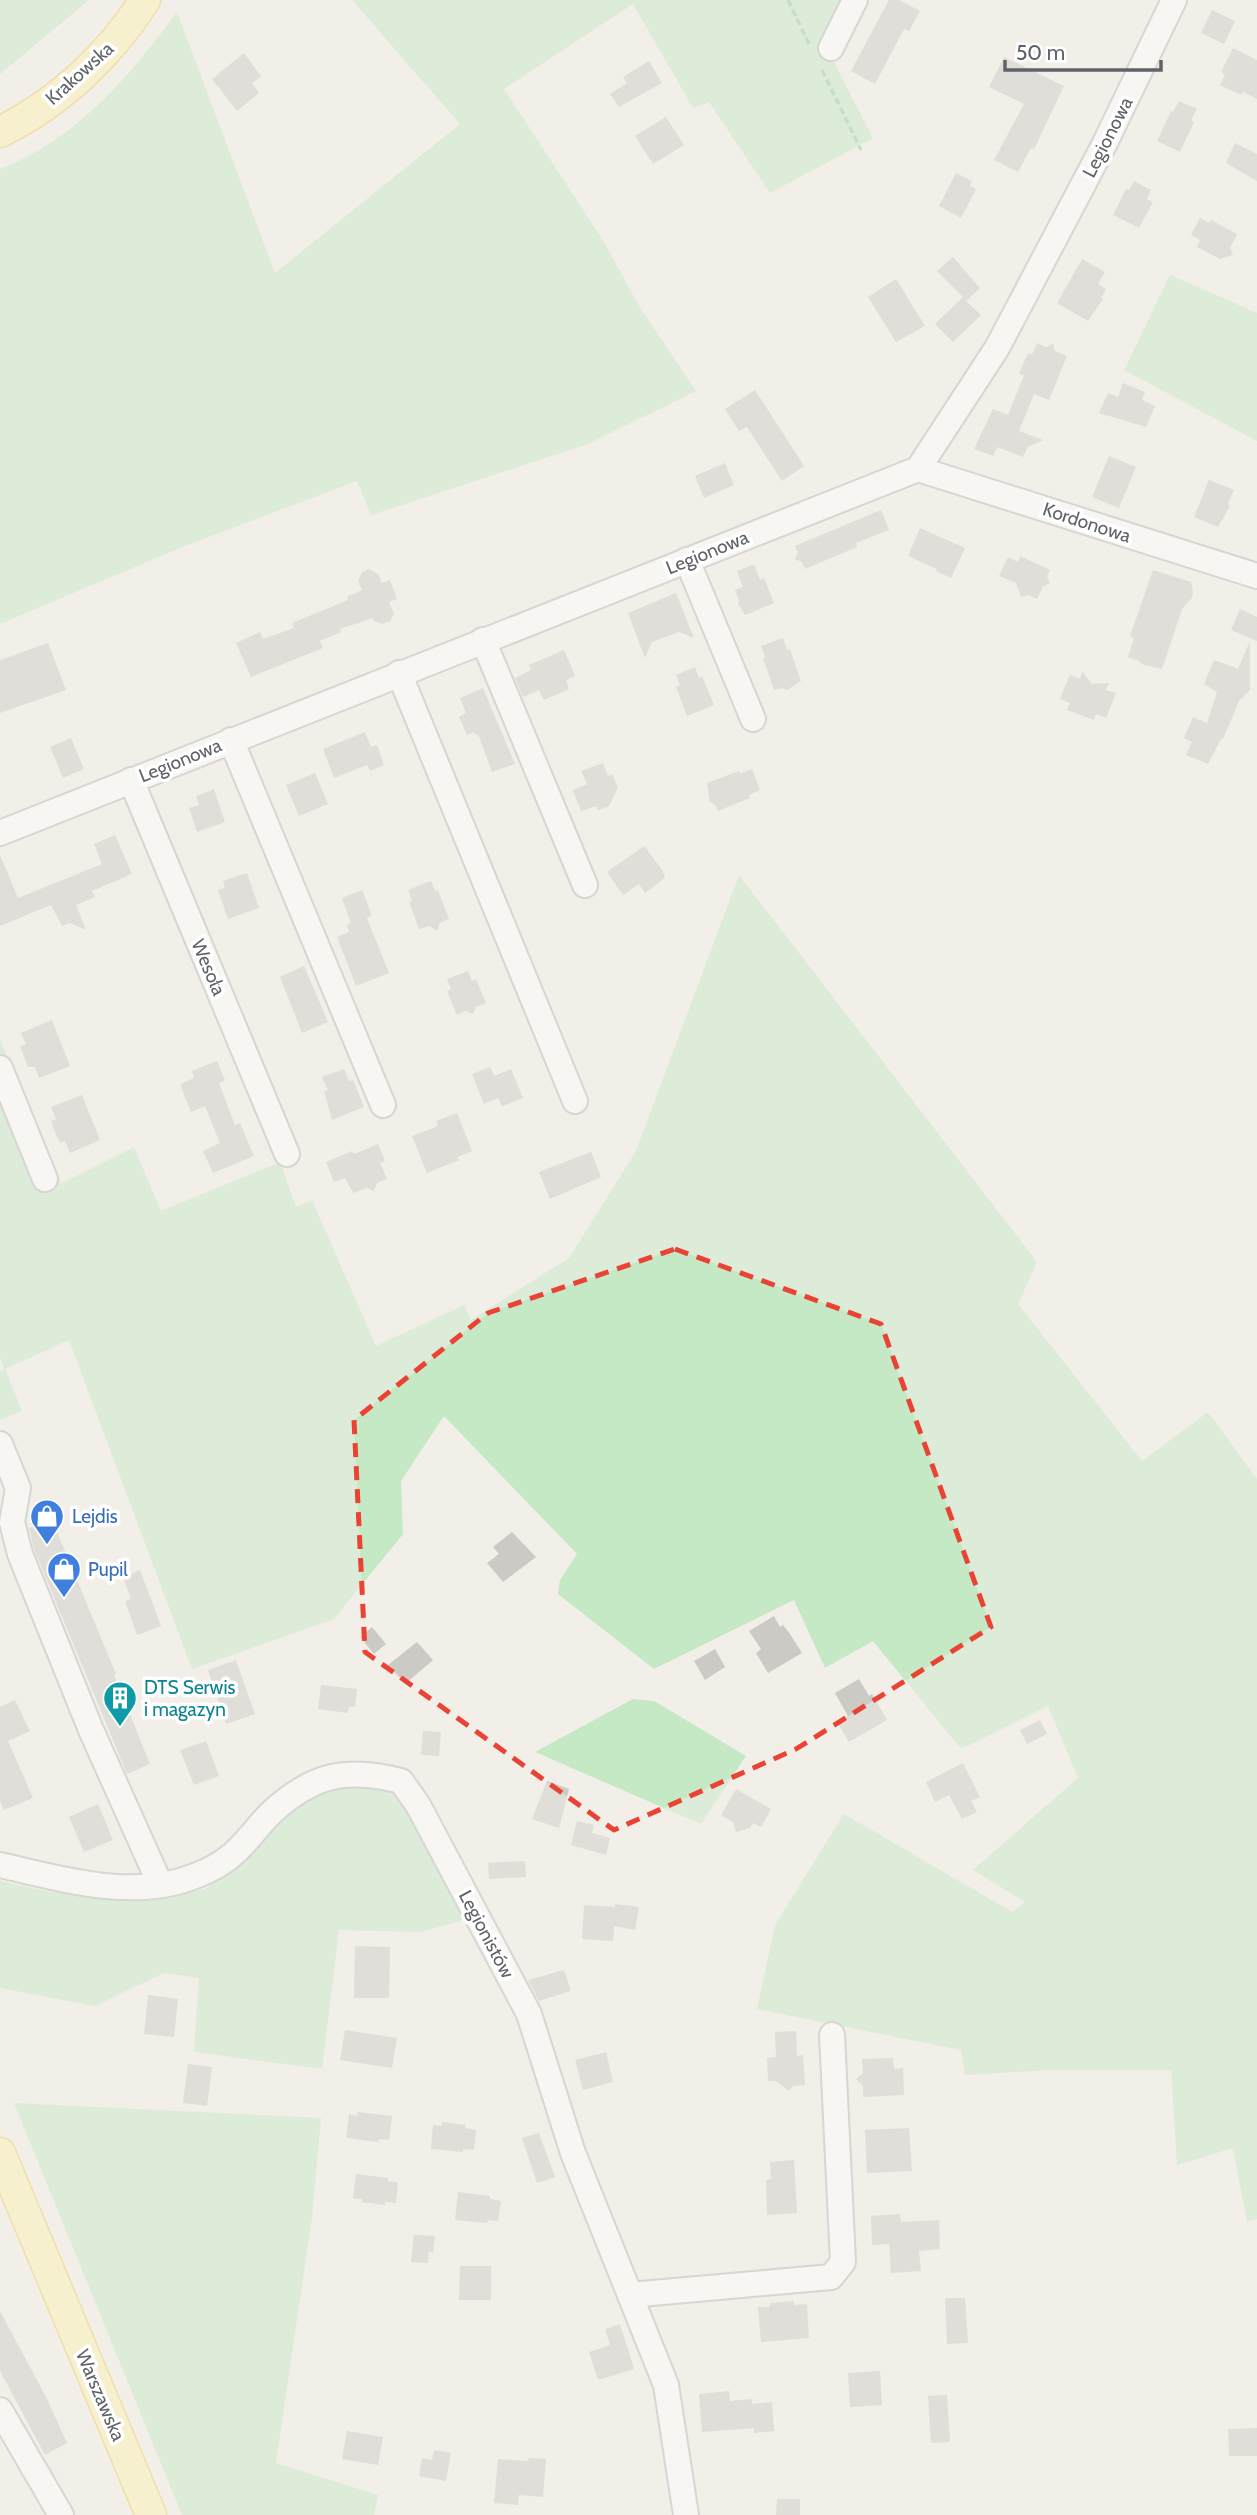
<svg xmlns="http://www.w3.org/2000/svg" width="1257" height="2515" font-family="Cabin,sans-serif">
<rect width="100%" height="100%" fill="#f1efe8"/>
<g fill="#c5e8c5">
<path d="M0,0h89l-89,74z"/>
<path d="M352,0h489l-23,53 14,5 41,80 -103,55 -61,-91 -16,6 -60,-104 -129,85 100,153 35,64 57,85 -108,53 -217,71 -14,-34 -175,66 -182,77v-455c77,-30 129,-92 177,-157l98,261 185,-149z"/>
<path d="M1170,275l87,38v128l-133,-71z"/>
<path d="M739,875l298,387 -19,42 124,157 66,-49 49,67v740l-10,3 -14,-74 -56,17 -6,-95h-122l-84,5 -4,-25 -204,-41 18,-84 69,-111 168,98 13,-10 -52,-32 105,-92 -30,-72 -87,43 -88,-108 -48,27 -31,-68 -140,69 -96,-75 2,-14 17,-26 -133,-138 -43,65 2,53 -69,85 -142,50 -123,-329 -64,29 17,42 -22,9v-49l4,-2 -4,-12v-317l61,144 73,-37 27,64 119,-49 16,45 16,-7 64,146 88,-41 7,15 98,-62 67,-107z"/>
<path d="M633,1699l21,2 92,55 -45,68 -166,-72z"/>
<path d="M326,1786h55l22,11 67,121 -49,14 -82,-2 -17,139 -128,-17 5,-74 -35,-5 -69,33 -95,-18v-107l50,11 90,7 66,-10 88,-84z"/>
<path d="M14,2103l307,15 -9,99 -36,246 102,32 -4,20h-192z"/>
</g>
<g fill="#cccac5">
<path d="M889,0h10l21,11 -11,20 -5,-2 -29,55 -24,-13z"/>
<path d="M1212,10l23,11 -11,23 -23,-11z"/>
<path d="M1233,48l24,12v39l-14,-7 -2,3 -21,-10 5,-11 -4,-2z"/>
<path d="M244,53l17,23 -9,7 7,10 -22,18 -25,-32z"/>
<path d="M1004,57l60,29 -30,63 -3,-1 -13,24 -24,-12 30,-56 -35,-17z"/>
<path d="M649,61l13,22 -43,24 -9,-13 17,-11 -4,-6z"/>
<path d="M1179,101l18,8 -6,11 3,2 -14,30 -23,-11 14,-30 2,1z"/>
<path d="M666,117l18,28 -31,19 -18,-28z"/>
<path d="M1235,143l22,11v27l-31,-18z"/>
<path d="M956,173l16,8 -2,5 6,3 -15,29 -22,-12z"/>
<path d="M1134,181l17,9 -4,9 6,3 -14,26 -26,-13 13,-26 3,1z"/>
<path d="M1200,218l9,5 2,-3 26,14 -7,14 3,7 -13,4 -23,-12 3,-7 -9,-5z"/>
<path d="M953,257l27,31 -14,13 15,14 -28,27 -18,-18 28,-27 -26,-26z"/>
<path d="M1082,259l23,13 -7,12 8,5 -5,9 2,1 -15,22 -31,-18z"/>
<path d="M896,279l29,47 -29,16 -28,-45z"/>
<path d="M1037,343l9,4 7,-3 2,7 12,5 -18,44 -15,-6 -15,37 24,9 -15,7 -5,10 -26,-10 -4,9 -19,-7 19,-40 15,6 16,-40 -5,-1 9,-21 4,2z"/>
<path d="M1123,383l22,9 -3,8 13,6 -9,21 -47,-14 9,-20 10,4z"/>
<path d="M755,390l49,76 -22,15 -35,-54 -8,4 -14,-22z"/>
<path d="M1109,456l27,11 -17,41 -27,-11z"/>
<path d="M725,463l9,22 -30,13 -9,-22z"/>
<path d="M1209,480l25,10 -6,13 2,3 -12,21 -24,-10z"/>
<path d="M881,510l8,20 -33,13 1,4 -52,22 -3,-7 -7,-3 3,-7 -3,-6z"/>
<path d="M920,528l45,20 -14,30 -15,-7 1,-2 -29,-13z"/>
<path d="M1020,556l30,14 -3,7 3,6 -7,4 -6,12 -9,-4 -7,2 -5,-14 -17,-7 9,-19 10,5z"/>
<path d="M754,564l6,16 4,-2 10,25 -29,12 -7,-11 1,-4 -4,-10 8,-3 -6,-16z"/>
<path d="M369,569l9,5 4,9 8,-3 7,19 -8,3 5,12 -4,7 -8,3 -8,-3 -1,-3 -33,11 1,3 -21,9 3,7 -72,29 -15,-34 24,-11 3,7 31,-11 -2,-5 56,-23 -1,-3 15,-7 -4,-9 4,-9z"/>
<path d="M1153,570l38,12 2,10 -1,6 -10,11 -20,60 -21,-5 -2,-3 -11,-4 6,-19 -4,-2z"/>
<path d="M676,593l18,45 -15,-6 -27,10 -7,16 -17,-45z"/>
<path d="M1240,609l17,8v24l-26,-11z"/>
<path d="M783,638l4,12 3,-1 11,32 -14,9 -5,-2 -8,2 -11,-32 2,-1 -4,-11z"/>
<path d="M1250,641v49l-11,11 -16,38h-2l-13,25 -22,-9 6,-13 -8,-4 9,-21 14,6 10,-31 -13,-8 10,-24 24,9z"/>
<path d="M48,643l18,47 -66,23v-53z"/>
<path d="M564,650l11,26 -9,4 3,9 -25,11 -5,-10 -16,7 -8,-19 16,-8 -2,-5z"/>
<path d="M695,667l4,11 3,-2 12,29 -27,11 -11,-29 4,-2 -4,-10z"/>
<path d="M1082,671l10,13 17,-1 -3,7 10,3 -10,25 -10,-4 -2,6 -27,-10 3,-7 -10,-4 10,-24 10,4z"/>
<path d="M483,688l32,76 -23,8 -14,-38 -3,1 -1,-3 -7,3 -8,-18 7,-4 -6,-15z"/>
<path d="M365,732l6,15 6,-2 7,20 -14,6 -3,-6 -33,13 -11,-29z"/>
<path d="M71,738l13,31 -21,9 -13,-31z"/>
<path d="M603,763l5,13 4,-2 6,13 -9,19 -11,4 -2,-4 -15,5 -8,-21 14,-6 -6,-13z"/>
<path d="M752,769l8,21 -11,5 1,3 -32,13 -3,-6 -5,-3 -3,-19 32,-12 1,3z"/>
<path d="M315,773l13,31 -29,12 -13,-31z"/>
<path d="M214,789l11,33 -28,10 -8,-24 10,-3 -3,-9z"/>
<path d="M115,835l17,39 -40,17 3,6 -19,8 10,25 -16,-7 -8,3 -11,-21 -51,21v-71l18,43 84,-34 -8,-20z"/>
<path d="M644,846l19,25 2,7 -20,15 -6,-9 -16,11 -16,-23z"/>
<path d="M247,873l12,35 -31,11 -10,-29 7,-2 -2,-7z"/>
<path d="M431,881l4,10 3,-1 11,29 -9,4 -3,8 -7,-5 -11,3 -10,-27 3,-1 -4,-11z"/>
<path d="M362,890l10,26 -5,2 22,55 -33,13 -19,-49 12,-5 -2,-7 4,-2 -9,-25z"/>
<path d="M304,966l24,56 -26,11 -22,-56z"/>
<path d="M468,971l4,10 4,-2 10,24 -10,4 -3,7 -7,-3 -9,4 -10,-24 4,-2 -4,-10z"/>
<path d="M52,1020l18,46 -31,12 -4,-11h-7l-8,-21 6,-2 -5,-11z"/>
<path d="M217,1061l8,19 -6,3 16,42 5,-2 14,33 -41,17 -10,-22 17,-8 -15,-37 -14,6 -11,-28 14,-6 -2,-7z"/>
<path d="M490,1067l4,9 17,-7 12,29 -21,8 -4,-8 -14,6 -12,-30z"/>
<path d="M344,1069l5,12 4,-1 11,27 -32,13 -8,-29 4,-1 -6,-13z"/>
<path d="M82,1095l18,45 -30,13 -5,-12 -5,2 -5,-11 -4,-11 5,-2 -5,-12z"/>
<path d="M457,1113l15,38 -15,6 2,3 -32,13 -15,-37 26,-10 -2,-5z"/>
<path d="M378,1144l7,17 -5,2 7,16 -10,4 -3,8 -7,-3 -14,5 -8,-15 -11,4 -8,-20 26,-11 2,3z"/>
<path d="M591,1152l10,25 -51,22 -11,-27z"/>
<path d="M52,1520l64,154 -2,1 36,89 -23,10 -93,-225 -5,-21z"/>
<path d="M512,1532l24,25 -33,25 -16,-19 12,-9 -6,-7z"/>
<path d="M140,1570l21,56 -24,9 -12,-34 6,-2 -8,-22z"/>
<path d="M774,1616l6,11 3,-2 7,9 12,19 -34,20 -12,-20 5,-4 -12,-18z"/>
<path d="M372,1627l14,17 -12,10 -14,-17z"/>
<path d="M417,1642l16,18 -28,24 -17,-19z"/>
<path d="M715,1649l10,18 -20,13 -11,-19z"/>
<path d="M236,1660l19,54 -29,10 -18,-54z"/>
<path d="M859,1679l10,17 3,-2 15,26 -38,22 -12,-20 11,-6 -13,-23z"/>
<path d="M321,1685l36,4 -2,18h-6l-1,6 -30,-4z"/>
<path d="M15,1700l15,31 -22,10 25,57 -29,12 -4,-9v-94z"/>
<path d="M1040,1720l7,14 -20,10 -7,-14z"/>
<path d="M423,1731l18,1 -2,24 -18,-1z"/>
<path d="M206,1741l13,35 -25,9 -14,-35z"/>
<path d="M963,1763l17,34 -9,4 6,11 -15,7 -13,-24 -14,7 -9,-20z"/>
<path d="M547,1781l22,8 -10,39 -27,-9z"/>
<path d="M736,1789l35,20 -10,18 -8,-4 -3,5 -14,4 -3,-10 -12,-7z"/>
<path d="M98,1804l15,36 -29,12 -15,-35z"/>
<path d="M577,1821l17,4 -2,8 18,5 -4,17 -35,-10z"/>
<path d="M525,1861l1,16 -37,2 -1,-16z"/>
<path d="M615,1904l24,3 -4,23 -21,-4 -1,15 -31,-2 2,-34 31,2z"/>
<path d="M355,1946l35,1 -1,51h-35z"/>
<path d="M564,1970l7,21 -32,10 -11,-21z"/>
<path d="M148,1995l30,4 -4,38 -30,-3z"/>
<path d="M345,2030l52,8 -5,30 -52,-8z"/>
<path d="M796,2031l1,25 6,-1 2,30 -12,1 -4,5 -13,-10h-8l-1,-23 9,-1 -1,-25z"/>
<path d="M606,2052l7,30 -30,8 -8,-30z"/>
<path d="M893,2058l1,11 9,-1 1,27 -41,2v-11l-7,-7 7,-6 -1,-14z"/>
<path d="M188,2064l24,3 -5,39 -24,-3z"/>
<path d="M358,2112l34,4 -3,24 -10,-1 -1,3 -32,-4 3,-24 8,2z"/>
<path d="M442,2122l24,3 -1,3 11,2 -2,20 -11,-1v3l-32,-3 2,-24 9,1z"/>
<path d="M909,2128l3,43 -45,2 -2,-43z"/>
<path d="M539,2133l16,44 -18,6 -15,-45z"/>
<path d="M794,2160l3,53 -30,2 -1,-35 5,-1 -1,-17z"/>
<path d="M356,2174l32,4v3l10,1 -2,21 -11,-1v3l-24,-3 1,-3 -9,-1z"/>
<path d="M458,2192l32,4v3l11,2 -3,20 -10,-1 -1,3 -32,-3z"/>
<path d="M900,2214l1,8 38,-2 1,29 -21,2 2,20 -30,2 -2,-29 -17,1 -1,-29z"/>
<path d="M414,2235l21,1 -2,17 -4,-1 -1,11 -17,-1z"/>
<path d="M460,2266h31v34h-32z"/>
<path d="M945,2298h20l3,45 -21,1z"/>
<path d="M794,2301v4l13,-1 2,34 -48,4 -3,-35h12v-4z"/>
<path d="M0,2311l46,86 21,46 -22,12 -45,-84z"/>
<path d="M620,2324l14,45 -36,11 -9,-28 21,-7 -5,-16z"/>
<path d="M880,2371l2,34 -32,2 -2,-34z"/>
<path d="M729,2391l1,10 22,-2v5l20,-2 2,29 -20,2v-5l-52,4 -3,-38z"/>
<path d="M947,2395l3,47 -19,1 -3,-47z"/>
<path d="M1257,2428v28h-28l-1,-27z"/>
<path d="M347,2431l36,6 -5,28 -36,-6z"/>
<path d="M434,2450l17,3 -5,28 -27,-5 3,-18 10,2z"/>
<path d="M529,2458l17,1 -3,38 -24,-2 -1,10 -24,-2 4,-44 30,2z"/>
<path d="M777,2499h23v16h-24z"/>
</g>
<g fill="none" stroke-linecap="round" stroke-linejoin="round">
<g stroke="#b5b8bc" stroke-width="28">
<g id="minor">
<path d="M831,48l24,-48"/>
<path d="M918,469l339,107"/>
<path d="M687,560l66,159"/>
<path d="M483,640l102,245"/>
<path d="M399,673l176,428"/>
<path d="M231,740l152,365"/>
<path d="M131,780l156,374"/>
<path d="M0,833l918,-364 79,-121 107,-203 70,-145"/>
<path d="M0,1068l45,111"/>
<path d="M0,1444l18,44 -6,34 8,32 71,176 69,154"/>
<path d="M0,1865c62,14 133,36 195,11 13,-5 27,-12 37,-21 15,-12 26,-30 40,-43 41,-38 76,-45 129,-31l17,24 111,209 44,139 93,232 20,130"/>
<path d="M630,2295l201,-18 12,-15 -11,-227"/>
<path d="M0,2410l61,105"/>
</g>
</g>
<g stroke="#f2c960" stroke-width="33">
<g id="major">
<path d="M0,132c59,-29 110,-77 145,-132"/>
<path d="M0,2153l151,362"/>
</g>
</g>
<g stroke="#9cc7a9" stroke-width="3.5" stroke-dasharray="7 3.5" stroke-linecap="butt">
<path d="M788,0l21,44"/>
<path d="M822,70l39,80"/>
</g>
<use href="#minor" stroke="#fff" stroke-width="24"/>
<use href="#major" stroke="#fff2af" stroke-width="30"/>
</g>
<path d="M0 0H1257V2515H0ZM675,1249l206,75 110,303 -195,122 -182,81 -249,-178 -11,-232 134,-107z" fill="#f1efe8" fill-opacity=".55" fill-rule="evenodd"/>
<path fill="none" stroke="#ea4335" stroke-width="5" stroke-dasharray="14 9" stroke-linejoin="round" d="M675,1249l206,75 110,303 -195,122 -182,81 -249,-178 -11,-232 134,-107z"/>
<defs>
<g id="shop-pin" transform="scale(1.75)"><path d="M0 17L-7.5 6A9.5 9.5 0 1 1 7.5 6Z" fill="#3f7fe0" stroke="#fff"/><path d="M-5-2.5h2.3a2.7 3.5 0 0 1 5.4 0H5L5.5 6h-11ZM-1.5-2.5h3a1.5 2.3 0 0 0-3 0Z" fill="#fff"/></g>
<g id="building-pin" transform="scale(1.75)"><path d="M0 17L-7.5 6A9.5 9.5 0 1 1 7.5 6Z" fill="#0f9aa8" stroke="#fff"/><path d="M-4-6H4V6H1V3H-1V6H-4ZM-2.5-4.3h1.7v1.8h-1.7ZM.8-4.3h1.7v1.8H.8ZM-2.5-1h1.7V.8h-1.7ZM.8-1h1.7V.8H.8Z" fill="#fff"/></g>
</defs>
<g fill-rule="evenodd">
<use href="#shop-pin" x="47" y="1516"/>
<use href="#shop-pin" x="64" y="1569"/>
<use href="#building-pin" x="120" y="1698"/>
</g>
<g text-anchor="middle" stroke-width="7" stroke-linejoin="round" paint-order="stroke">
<g font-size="19" fill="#5f6368" stroke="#fff">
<text transform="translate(79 73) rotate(-42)" y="7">Krakowska</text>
<text transform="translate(1107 137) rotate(-63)" y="7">Legionowa</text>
<text transform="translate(1087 522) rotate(18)" y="7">Kordonowa</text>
<text transform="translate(707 552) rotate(-22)" y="7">Legionowa</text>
<text transform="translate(180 760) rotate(-22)" y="7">Legionowa</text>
<text transform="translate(209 967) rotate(67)" y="7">Wesoła</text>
<text transform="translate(487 1934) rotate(62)" y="7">Legionistów</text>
<text transform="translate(101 2395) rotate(67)" y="7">Warszawska</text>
</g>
<g font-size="19" fill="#366cbe" stroke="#fff" text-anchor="start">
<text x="72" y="1523">Lejdis</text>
<text x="88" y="1576">Pupil</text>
</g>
<g font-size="19" fill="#0d838f" stroke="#fff" text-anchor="start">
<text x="144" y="1694">DTS Serwis<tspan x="144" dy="22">i magazyn</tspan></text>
</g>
</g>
<path d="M1005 60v10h156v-10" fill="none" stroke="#5f6368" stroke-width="3.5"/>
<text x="1016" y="60" font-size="21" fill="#5f6368" stroke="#ffffff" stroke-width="5" paint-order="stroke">50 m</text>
</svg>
